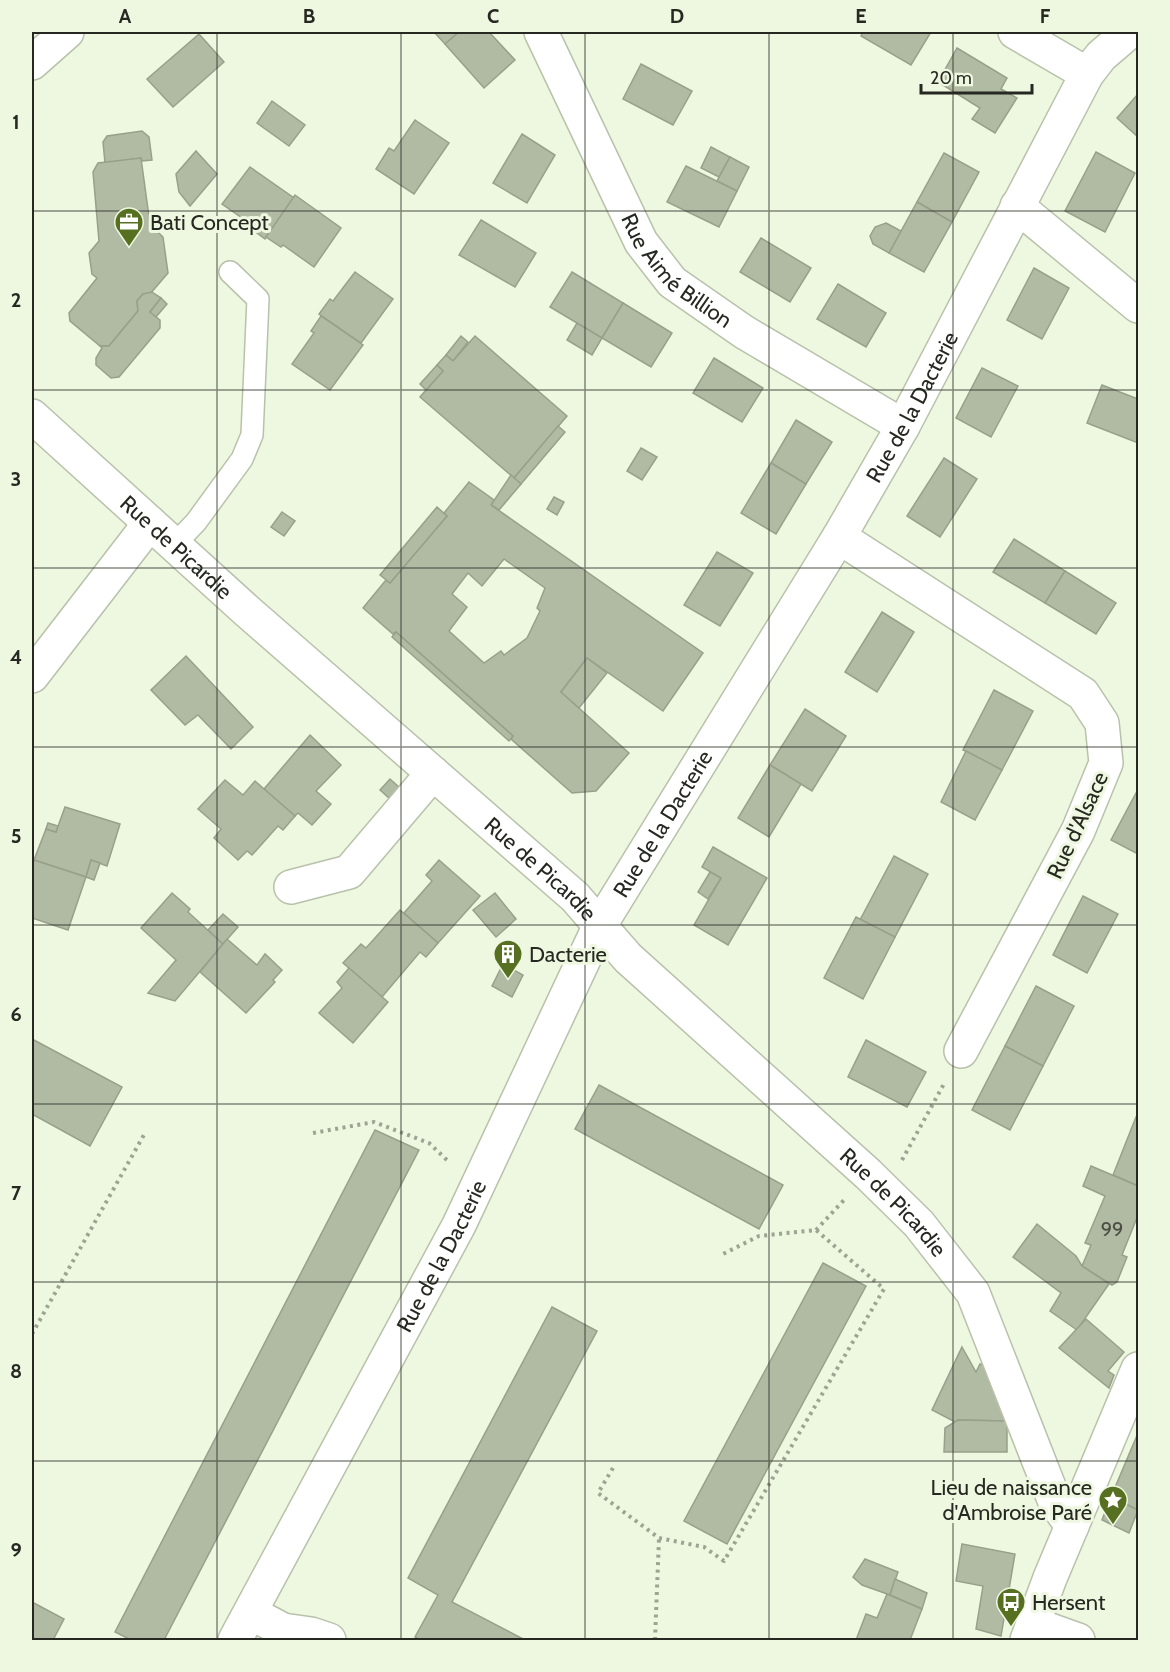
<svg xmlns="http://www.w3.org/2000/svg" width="1170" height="1672" font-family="Cabin,sans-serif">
<rect width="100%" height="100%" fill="#eef7e0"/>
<g fill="#b1baa3" stroke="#98a08b" stroke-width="1.5" fill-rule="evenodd">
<path d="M434,32h25l-14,12z"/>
<path d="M459,32h30l26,28 -31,28 -39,-44z"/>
<path d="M863,32h68l-20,33 -50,-29z"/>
<path d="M199,34l25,28 -51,45 -26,-28z"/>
<path d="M957,48l50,30 -6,11 16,9 -22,35 -23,-14 8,-11 -42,-26z"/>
<path d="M641,64l51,27 -19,34 -50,-26z"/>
<path d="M1138,94v43l-21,-19z"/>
<path d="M272,101l33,24 -16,21 -32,-23z"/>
<path d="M415,120l34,23 -35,51 -38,-25 13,-21 5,3z"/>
<path d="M142,131l7,6 3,23 -10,1 -1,-3 -36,5 -2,-21 4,-6z"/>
<path d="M522,134l33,21 -28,48 -34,-20z"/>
<path d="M711,147l19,10 -11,20 -18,-9z"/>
<path d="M196,151l21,23 -27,32 -11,-14 -3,-18z"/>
<path d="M1096,152l39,21 -30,59 -40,-21z"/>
<path d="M944,153l35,19 -27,50 -35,-20z"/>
<path d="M730,157l19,10 -12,24 -20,-10z"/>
<path d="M141,158l9,66 13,13 5,36 -18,21h-7l-6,7 1,10 -29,35h-9l-30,-25 -1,-8 28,-35 -5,-4 -3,-21 10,-12 -6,-69 5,-9z"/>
<path d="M686,166l51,25 -18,36 -52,-25z"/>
<path d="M250,167l44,31 -29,41 -15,-11 2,-3 -30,-21z"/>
<path d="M295,195l46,33 -27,39 -31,-22 -2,2 -15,-10z"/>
<path d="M917,202l35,20 -28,50 -35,-19z"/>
<path d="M481,220l55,33 -21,34 -56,-32z"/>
<path d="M886,223l15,8 -12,22 -16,-9 -3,-8 5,-9z"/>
<path d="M761,238l50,30 -21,34 -50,-30z"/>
<path d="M1034,268l35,20 -27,51 -35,-19z"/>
<path d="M355,272l38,27 -32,44 -42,-29 11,-15 3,2z"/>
<path d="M572,272l51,31 -21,35 -52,-31z"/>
<path d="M838,284l48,29 -20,34 -49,-28z"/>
<path d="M152,292l9,6 -11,14 10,8v8l-41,49 -8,1 -15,-13v-7l6,-10 -2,-2h9l29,-35 -1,-10 6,-7z"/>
<path d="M161,298l6,6 -11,13 -6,-5z"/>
<path d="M623,303l49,30 -21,34 -49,-29z"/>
<path d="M321,316l42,29 -33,45 -38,-26 22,-31 -3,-2z"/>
<path d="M577,323l25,15 -10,17 -25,-15z"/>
<path d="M461,336l7,6 -15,19 -7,-6z"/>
<path d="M475,336l92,80 -53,62 -94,-81 23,-26 -6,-6 9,-10 7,6z"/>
<path d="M714,358l49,30 -21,34 -49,-29z"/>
<path d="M437,365l6,6 -17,19 -6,-6z"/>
<path d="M982,368l36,18 -27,51 -35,-19z"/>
<path d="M1102,385l36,14v44l-51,-20z"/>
<path d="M796,420l36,22 -26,42 -35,-21z"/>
<path d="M558,426l7,6 -44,52 -7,-6z"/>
<path d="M641,448l16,9 -15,23 -15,-9z"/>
<path d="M944,458l33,21 -37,58 -33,-21z"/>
<path d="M771,463l35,21 -30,50 -35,-21z"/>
<path d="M511,475l10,9 -22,26 -8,-5z"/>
<path d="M469,482l25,18 -3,5 212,148 -40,58 -76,-53 -26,34 68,61 -33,38 -24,2 -61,-54 2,-3 -117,-104 -3,2 -30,-26 23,-28 4,3 57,-67 -3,-3zM504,559l41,29 -8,20 3,3 -13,27 -23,17 -3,-4 -17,12 -35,-32 18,-24 -15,-13 16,-21 14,13z"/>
<path d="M554,497l10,5 -7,13 -10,-6z"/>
<path d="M437,507l10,9 -57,67 -10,-8z"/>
<path d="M282,512l13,9 -11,15 -13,-9z"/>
<path d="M1014,539l51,32 -20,32 -52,-31z"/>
<path d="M717,552l36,21 -33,53 -36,-21z"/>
<path d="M1065,571l51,32 -20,31 -51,-31z"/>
<path d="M882,612l32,20 -37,60 -32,-20z"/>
<path d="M396,632l117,104 -4,5 -117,-104z"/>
<path d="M186,656l67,71 -22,22 -33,-34 -13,10 -34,-35z"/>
<path d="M587,658l20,15 -28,35 -18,-16z"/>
<path d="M994,690l39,21 -31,59 -39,-20z"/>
<path d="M805,709l41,27 -34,55 -42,-26z"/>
<path d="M310,735l31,30 -25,26 15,13 -19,21 -14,-12 -3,3 -31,-27z"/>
<path d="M966,751l36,19 -27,50 -34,-18z"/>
<path d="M770,765l31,19 -32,53 -31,-19z"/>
<path d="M390,779l10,9 -10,11 -10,-9z"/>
<path d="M225,780l18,15 12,-14 40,35 -12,14 -5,-4 -26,29 -5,-4 -9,9 -24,-22 7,-9 -23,-20z"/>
<path d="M1136,793l2,1v60l-27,-14z"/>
<path d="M65,807l55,17 -13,42 -16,-6 -5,17 -52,-17 12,-31 10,3z"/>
<path d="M48,823l10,3 -2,6 -10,-3z"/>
<path d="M713,847l54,31 -39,67 -34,-20 27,-47 -19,-11z"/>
<path d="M894,856l34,18 -33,63 -35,-17z"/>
<path d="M34,860l52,17 -18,53 -36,-12v-49z"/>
<path d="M91,860l9,3 -6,17 -8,-3z"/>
<path d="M439,860l41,36 -42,47 -34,-30 28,-32 -6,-6z"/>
<path d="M710,872l11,6 -13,21 -10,-7z"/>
<path d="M172,893l18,16 -2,3 35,32 -48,57 -27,-8 28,-33 -35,-32z"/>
<path d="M495,893l21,26 -20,18 -23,-27z"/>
<path d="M1083,896l35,18 -31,59 -34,-18z"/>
<path d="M400,910l38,33 -12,14 -6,-5 -38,45 -39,-34 18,-19 5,4z"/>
<path d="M223,914l15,13 -15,17 -15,-14z"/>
<path d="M856,917l39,20 -32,62 -39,-21z"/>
<path d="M227,939l30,26 8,-11 17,16 -9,10 2,2 -29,31 -46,-41z"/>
<path d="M503,964l20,11 -11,22 -20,-11z"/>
<path d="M349,968l39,34 -35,41 -34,-30 23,-25 -5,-6z"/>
<path d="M1036,986l38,20 -31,60 -38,-20z"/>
<path d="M32,1039l90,48 -32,59 -58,-32z"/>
<path d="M866,1040l60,32 -19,35 -59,-30z"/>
<path d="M1005,1046l38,20 -33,64 -38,-20z"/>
<path d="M599,1085l184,100 -24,44 -184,-100z"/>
<path d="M1136,1117l2,1v68l-25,-11z"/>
<path d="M375,1130l44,20 -255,490h-33l-16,-8z"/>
<path d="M1091,1166l47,20v29l-16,40 5,2 -10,25 -5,3 -30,-19 9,-21 -6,-2 20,-47 -22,-10z"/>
<path d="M1037,1224l39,32 6,10 27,18 -32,46 -27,-19 11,-18 -48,-36z"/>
<path d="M823,1263l43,23 -139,258 -43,-23z"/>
<path d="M552,1307l45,24 -145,271 73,38h-104l-6,-3 23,-42 -30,-17z"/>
<path d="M1086,1319l38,33 -16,19 6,4 -5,13 -50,-40z"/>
<path d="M962,1347l14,25 4,-8 6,2 21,55 -49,-1 -1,3 -25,-13z"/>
<path d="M958,1420l49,1v31h-63l1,-24z"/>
<path d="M1138,1433v77l-27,-13z"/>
<path d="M1111,1497l27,13 -9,23 -27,-13z"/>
<path d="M962,1544l53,10 -14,82 -25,-7 7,-43 -27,-5z"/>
<path d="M865,1559l33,13 -8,23 -28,-10 -9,-8z"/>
<path d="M895,1579l32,14 -5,16 -32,-14z"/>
<path d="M887,1594l35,15 -12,31h-54l10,-26 11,4z"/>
<path d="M32,1602l32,17 -11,21h-21z"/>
</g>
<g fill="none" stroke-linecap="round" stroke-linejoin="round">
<g stroke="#b8c2ab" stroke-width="24">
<path id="lane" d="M174,545l22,-23 46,-63 10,-24 6,-136 -28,-27"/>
</g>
<g stroke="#b8c2ab" stroke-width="36">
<g id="street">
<path id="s1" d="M541,32l100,210 31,40 72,50 159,94"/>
<path d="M1015,32l72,42"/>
<path d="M1017,206l121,100"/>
<path id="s2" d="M32,416l215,195 328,286 53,61 240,216 51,50 54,69 82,209 17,24"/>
<path d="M839,537l244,157 19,29 4,40 -28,68 -117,220"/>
<path d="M32,676l118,-153"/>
<path d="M291,887l58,-15 84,-99"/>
<path d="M251,1613l32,17 28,4 18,6"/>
<path d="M1033,1624l45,16"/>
<path id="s3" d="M235,1640l224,-415 141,-300 239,-388 64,-111 184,-352 14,-18 28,-24"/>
<path d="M1027,1640l23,-62 88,-209"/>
</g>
</g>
<g stroke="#b8c2ab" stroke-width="36">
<path id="primary" d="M32,63l35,-31"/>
</g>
<g stroke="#9ea493" stroke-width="4" stroke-dasharray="3 4.5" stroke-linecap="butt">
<path d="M313,1133l61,-11 55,21 21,20"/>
<path d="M902,1160l43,-78"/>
<path d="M816,1230l28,-30"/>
<path d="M32,1334l113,-201"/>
<path d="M613,1468l-15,25 61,45 45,9 20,14 160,-272 -68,-59 -57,6 -38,19"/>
<path d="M655,1640l4,-102"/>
</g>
<use href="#lane" stroke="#fff" stroke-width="21"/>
<use href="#street" stroke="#fff" stroke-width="33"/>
<use href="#primary" stroke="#fff" stroke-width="33"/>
</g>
<path fill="none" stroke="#262921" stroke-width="1.5" stroke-opacity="0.55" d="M217,32v1608M401,32v1608M585,32v1608M769,32v1608M953,32v1608M32,211h1106M32,390h1106M32,568h1106M32,747h1106M32,925h1106M32,1104h1106M32,1282h1106M32,1461h1106"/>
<defs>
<g id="office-pin" transform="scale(1.5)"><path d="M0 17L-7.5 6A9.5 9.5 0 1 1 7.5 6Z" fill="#566f21" stroke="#eef7e0"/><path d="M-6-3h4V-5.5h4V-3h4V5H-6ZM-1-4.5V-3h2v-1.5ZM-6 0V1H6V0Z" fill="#fff"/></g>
<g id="building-pin" transform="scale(1.5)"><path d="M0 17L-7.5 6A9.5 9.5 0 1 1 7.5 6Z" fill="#566f21" stroke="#eef7e0"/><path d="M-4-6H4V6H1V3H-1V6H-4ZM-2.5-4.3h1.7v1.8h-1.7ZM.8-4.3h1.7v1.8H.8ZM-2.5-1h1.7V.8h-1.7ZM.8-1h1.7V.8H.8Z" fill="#fff"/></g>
<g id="sight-pin" transform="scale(1.5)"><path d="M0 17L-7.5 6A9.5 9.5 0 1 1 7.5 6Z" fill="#566f21" stroke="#eef7e0"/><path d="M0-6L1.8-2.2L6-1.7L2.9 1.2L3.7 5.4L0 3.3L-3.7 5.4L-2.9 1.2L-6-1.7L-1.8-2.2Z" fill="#fff"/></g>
<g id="bus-pin" transform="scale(1.5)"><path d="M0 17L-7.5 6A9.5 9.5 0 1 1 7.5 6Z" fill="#566f21" stroke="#eef7e0"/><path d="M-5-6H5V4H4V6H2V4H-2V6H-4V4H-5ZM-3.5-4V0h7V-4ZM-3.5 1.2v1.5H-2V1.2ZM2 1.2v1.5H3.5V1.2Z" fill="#fff"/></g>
</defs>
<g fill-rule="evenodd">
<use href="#office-pin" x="129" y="222"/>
<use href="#building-pin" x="508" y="954"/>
<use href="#sight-pin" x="1113" y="1500"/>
<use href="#bus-pin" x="1011" y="1602"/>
</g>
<g text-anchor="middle" stroke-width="6" stroke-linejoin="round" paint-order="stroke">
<g font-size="20" fill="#494d42">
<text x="1112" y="1236">99</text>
</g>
<g font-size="22" fill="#262921" stroke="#eef7e0" text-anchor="start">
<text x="150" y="230">Bati Concept</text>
<text x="529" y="962">Dacterie</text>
<text x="1092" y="1495" text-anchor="end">Lieu de naissance<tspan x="1092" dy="25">d'Ambroise Paré</tspan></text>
<text x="1032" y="1610">Hersent</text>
</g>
<g font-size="22" fill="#262921" stroke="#eef7e0">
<text dy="8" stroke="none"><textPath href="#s1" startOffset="278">Rue Aimé Billion</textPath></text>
<text dy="8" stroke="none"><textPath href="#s3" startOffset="1408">Rue de la Dacterie</textPath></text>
<text dy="8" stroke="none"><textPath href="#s2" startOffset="195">Rue de Picardie</textPath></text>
<text dy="8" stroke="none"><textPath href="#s3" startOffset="922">Rue de la Dacterie</textPath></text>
<text transform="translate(1077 825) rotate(-65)" y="8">Rue d'Alsace</text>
<text dy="8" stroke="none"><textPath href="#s2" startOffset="681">Rue de Picardie</textPath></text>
<text dy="8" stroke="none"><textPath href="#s2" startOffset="1167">Rue de Picardie</textPath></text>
<text dy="8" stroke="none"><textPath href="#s3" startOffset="436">Rue de la Dacterie</textPath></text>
</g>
</g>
<rect width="1170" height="1672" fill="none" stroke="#eef7e0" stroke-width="66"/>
<path d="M921 84v9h111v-9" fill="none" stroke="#262921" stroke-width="3"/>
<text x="930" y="84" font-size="18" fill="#262921" stroke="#eef7e0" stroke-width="4.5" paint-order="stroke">20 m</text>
<rect x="33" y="33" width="1104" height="1606" fill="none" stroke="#262921" stroke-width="2"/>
<g font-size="20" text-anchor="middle" font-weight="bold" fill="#262921">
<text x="125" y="23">A</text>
<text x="309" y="23">B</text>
<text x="493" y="23">C</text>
<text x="677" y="23">D</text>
<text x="861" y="23">E</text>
<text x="1045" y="23">F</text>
<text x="16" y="129">1</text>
<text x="16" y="307">2</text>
<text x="16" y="486">3</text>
<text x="16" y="664">4</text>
<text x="16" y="843">5</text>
<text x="16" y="1021">6</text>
<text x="16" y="1200">7</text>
<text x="16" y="1378">8</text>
<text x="16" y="1557">9</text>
</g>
</svg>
